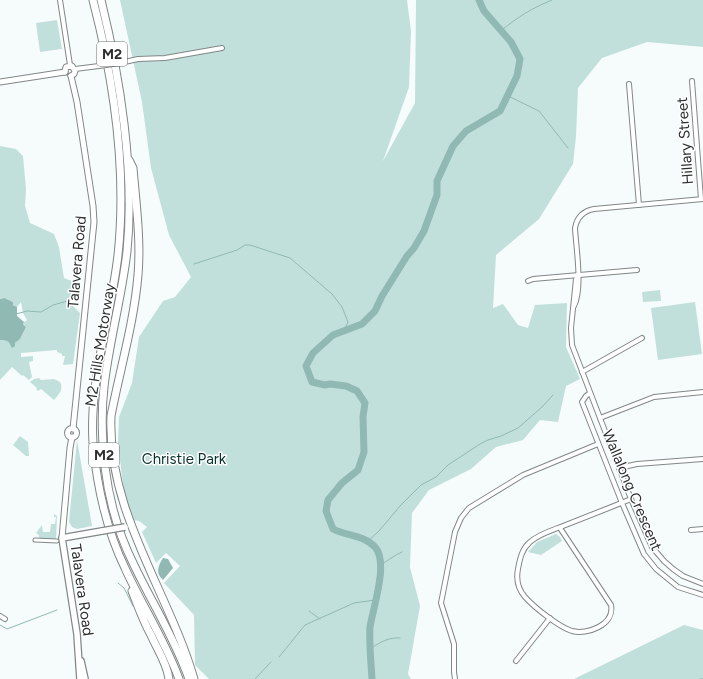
<svg xmlns="http://www.w3.org/2000/svg" width="703" height="679" font-family="Figtree,sans-serif">
<rect width="100%" height="100%" fill="#f6fcfb"/>
<g fill="#c1e0dc">
<path d="M120,0h287l4,31 -2,56 -26,74 32,-58 1,-103h287v47l-56,-5 -45,16 -24,30 -2,49 -3,27 -34,55 -43,36 -3,53 10,-4 15,21 10,3 7,-23 32,-2 -1,44 14,32 -14,7 -8,36 -18,-2 -17,20 -27,7 -25,22 -42,21 -17,23 -2,54 10,39 -12,68 3,5h-202l-14,-14 -1,-50 -30,-32 16,-17 -14,-13 -10,10 -14,-31 5,-5 -8,-6 -7,-1 -9,-35 -5,-42 1,-26 13,-34 7,-46 24,-36 12,-4 16,-20 -22,-42 -18,-67 -9,-66z"/>
<path d="M57,20l5,29 -22,3 -4,-29z"/>
<path d="M0,146l16,3 7,7 3,33 -1,17 5,17 24,11 5,13 5,31 13,5 4,7 -13,11 12,12 -7,51 -10,1 2,-9h-3v-2l-5,-2v-2l-36,3v4l12,-1v5l-4,1 3,15 -3,3 -6,-5 -1,1 -10,-9 -12,13v-40h6l8,4 6,-5 6,-12 -3,-4 4,-3 -4,-7 -2,-11 -4,5 -4,-2v-3l-11,-4 -2,1z"/>
<path d="M660,290l1,11 -18,1 -1,-10z"/>
<path d="M695,302l7,52 -44,6 -7,-52z"/>
<path d="M39,378l2,2 13,-1 6,3c4,7 -1,12 -6,18l-13,-11 -3,2 -2,-2 1,-1 -7,-6 4,-3z"/>
<path d="M20,436l8,6 1,14h-3l-13,-11z"/>
<path d="M77,440l15,86 -15,3 -5,-2 -3,-5z"/>
<path d="M54,514l3,2 -1,23h-17v-4l-3,-2 6,-8 1,7h7l1,-8h4l1,-7h-2z"/>
<path d="M556,534l4,3 2,4 -21,14 -13,-3 9,-10z"/>
<path d="M684,625l19,5v49h-129z"/>
</g>
<g fill="#91b9b4">
<path d="M4,298l9,4v3l4,2v9l7,6 -1,2 3,3 -6,12 -5,4v3l-3,2c-3,-6 -3,-8 -12,-8v-41z"/>
<path d="M163,558l5,1 5,9 -10,12c-8,-7 -5,-14 0,-22z"/>
</g>
<g fill="none" stroke-linecap="round" stroke-linejoin="round">
<g stroke="#91b9b4" stroke-width="1">
<path d="M502,30c16,-13 30,-22 50,-30"/>
<path d="M506,95l33,16 29,37"/>
<path d="M194,264l43,-14 8,-5h5l40,13 42,36 10,13 6,15 -4,9"/>
<path d="M16,314l11,-3 14,1 12,-7 18,-5 9,-5"/>
<path d="M368,541l11,-10 21,-25 21,-21 15,-8 12,-12 32,-21 8,-4 13,-4 17,-8 24,-21 11,-12"/>
<path d="M380,565c8,-4 14,-10 22,-13"/>
<path d="M118,583l6,5 9,18"/>
<path d="M309,611l11,8"/>
<path d="M0,625l7,4 50,-19"/>
<path d="M371,648c10,-6 18,-11 29,-10"/>
<path d="M279,657l26,-32 49,-22 21,-3"/>
<path d="M255,679l16,-17"/>
<path d="M700,679h3"/>
</g>
<path stroke="#91b9b4" stroke-width="7" d="M372,679c-1,-16 -3,-36 -2,-52 3,-19 19,-65 5,-80 -11,-12 -29,-11 -42,-18l-7,-18 2,-11 14,-17 16,-13 6,-18 -1,-35 2,-14 -8,-12 -11,-5 -16,-2 -5,1 -13,-3 -6,-16 7,-13 20,-18 29,-11 13,-13 7,-15 25,-40 7,-8 10,-17 13,-36v-14l16,-35 13,-15 34,-20 17,-35 3,-17 -9,-17 -27,-31 -5,-11"/>
<g stroke="#818786" stroke-width="5">
<path id="pedestrian" d="M35,540l22,1"/>
</g>
<g stroke="#818786" stroke-width="6">
<g id="minor">
<path d="M60,0l10,65"/>
<path d="M120,63l18,-4 27,-1 57,-10"/>
<path d="M75,69l24,-3"/>
<path d="M692,81l9,118"/>
<path d="M629,84l10,121"/>
<path d="M578,276l-2,3 -5,49 1,17 59,154 21,48 12,14 9,8 10,7 20,8"/>
<path d="M528,281l5,-2 104,-9"/>
<path d="M574,306c9,-18 2,-58 1,-78 2,-11 8,-17 19,-19l109,-10"/>
<path d="M582,372l60,-34"/>
<path d="M590,393l-4,3 -4,6 40,101 22,51 12,15 22,18 25,8"/>
<path d="M600,418l54,-21 49,-5"/>
<path d="M619,468l18,-4 66,-5"/>
<path d="M560,528l51,77c4,20 -24,30 -39,26 -13,-4 -37,-23 -47,-34 -7,-8 -9,-18 -7,-28 2,-11 4,-20 12,-27 9,-8 23,-12 33,-16 23,-9 46,-18 68,-27"/>
<path d="M691,530l12,-1"/>
<path d="M0,616l5,3"/>
<path d="M516,661l34,-43"/>
<path d="M455,679l-1,-7v-28l-13,-41 14,-71 6,-14 8,-10 54,-33 75,-31"/>
</g>
</g>
<g stroke="#818786" stroke-width="7">
<g id="tertiary">
<path d="M65,72l1,-5 6,-1 3,5 -1,3 -3,2"/>
<path d="M71,76l6,26 16,104 1,16 -21,207"/>
<path d="M0,82l65,-10"/>
<circle cx="72" cy="433" r="4.5"/>
<path d="M62,538l8,-90 2,-11"/>
</g>
</g>
<g stroke="#818786" stroke-width="8">
<g id="secondary">
<path d="M81,661l4,18"/>
<path d="M80,679l-3,-45 -15,-96 40,-7"/>
</g>
</g>
<g stroke="#818786" stroke-width="9">
<g id="motorway">
<path d="M93,0c21,81 34,171 25,255 -7,62 -29,124 -25,188 4,43 13,86 32,125 17,38 40,72 54,111"/>
<path d="M101,0c19,77 34,172 26,251 -5,46 -18,90 -23,136 -3,26 -2,53 1,80 4,34 14,68 29,98 18,38 41,74 55,114"/>
<path d="M129,160l4,8c3,36 8,72 5,107 -4,48 -18,94 -27,141 -4,96 57,174 83,263"/>
<path d="M132,591c6,15 11,30 19,44 6,14 16,28 18,44"/>
</g>
</g>
<use href="#pedestrian" stroke="#fff" stroke-width="3"/>
<use href="#minor" stroke="#fff" stroke-width="4"/>
<use href="#tertiary" stroke="#fff" stroke-width="5"/>
<use href="#secondary" stroke="#fff" stroke-width="5.5"/>
<use href="#motorway" stroke="#fff" stroke-width="7"/>
<g stroke="#818786" stroke-width="6" stroke-linecap="butt">
<path id="minor-bridge" d="M99,66l21,-3"/>
</g>
<g stroke="#818786" stroke-width="8" stroke-linecap="butt">
<path id="secondary-bridge" d="M102,531l23,-4"/>
</g>
<use href="#minor-bridge" stroke="#fff" stroke-width="4"/>
<use href="#secondary-bridge" stroke="#fff" stroke-width="5.5"/>
</g>
<g text-anchor="middle" stroke-width="3" stroke-linejoin="round" paint-order="stroke">
<g fill="#fff" stroke="#6c6d6d" stroke-width="1">
<rect x="97" y="42" width="30" height="24" rx="3"/>
<rect x="89" y="443" width="30" height="24" rx="3"/>
</g>
<g font-size="14" font-weight="bold" fill="#2d2f2f">
<text x="112" y="59">M2</text>
<text x="104" y="460">M2</text>
</g>
<g font-size="15" fill="#2d2f2f" stroke="#fff">
<text transform="translate(685 141) rotate(-94)" y="5">Hillary Street</text>
<text transform="translate(77 262) rotate(-85)" y="5">Talavera Road</text>
<text transform="translate(100 345) rotate(-81)" y="5">M2 Hills Motorway</text>
<text transform="translate(632 490) rotate(67)" y="5">Wallalong Crescent</text>
<text transform="translate(82 590) rotate(82)" y="5">Talavera Road</text>
</g>
<g font-size="15" fill="#0a332f" stroke="#fff">
<text x="184" y="464">Christie Park</text>
</g>
</g>
</svg>
